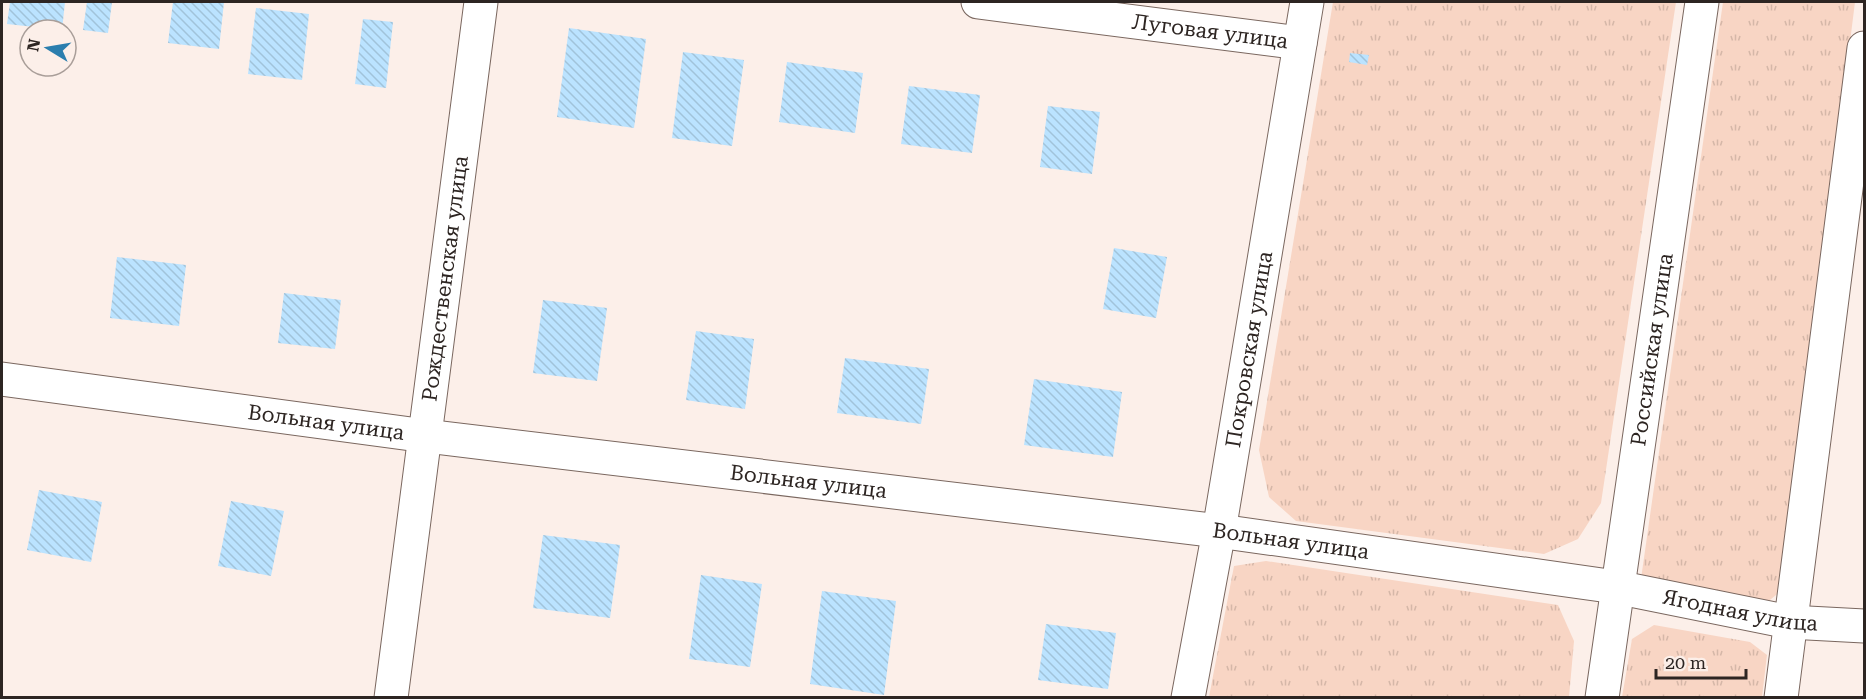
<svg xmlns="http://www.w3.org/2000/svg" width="1866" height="699" font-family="'Roboto Serif',serif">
<defs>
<pattern id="grass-tufts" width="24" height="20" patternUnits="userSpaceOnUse" patternTransform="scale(1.5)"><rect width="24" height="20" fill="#f8d5c4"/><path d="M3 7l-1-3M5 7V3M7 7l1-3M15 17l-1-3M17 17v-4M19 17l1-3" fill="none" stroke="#d5b7a8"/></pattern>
<pattern id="building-back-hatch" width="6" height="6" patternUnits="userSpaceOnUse" patternTransform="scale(1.5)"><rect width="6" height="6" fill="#bbe3ff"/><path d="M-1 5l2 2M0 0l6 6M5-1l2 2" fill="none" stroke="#a1c3da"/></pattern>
</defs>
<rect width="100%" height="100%" fill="#fcefe9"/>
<g fill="url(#grass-tufts)">
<path d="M1333,2h343l-75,501 -23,36 -34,15 -248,-33 -27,-24 -10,-47z"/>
<path d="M1723,2h132l-74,589 -16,13 -125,-18z"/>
<path d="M1266,561l292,44 16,36 -5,56h-360l25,-131z"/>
<path d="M1654,625l96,17 17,13 -5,42h-140l10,-58z"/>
</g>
<g fill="url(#building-back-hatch)">
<path d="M10,2h55l-3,28 -55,-6z"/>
<path d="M87,2h25l-4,31 -25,-3z"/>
<path d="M173,2h51l-5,47 -51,-6z"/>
<path d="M256,8l53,6 -7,66 -54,-6z"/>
<path d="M363,19l30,3 -7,66 -31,-4z"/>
<path d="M569,28l77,11 -12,89 -77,-11z"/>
<path d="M683,52l61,8 -12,86 -60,-8z"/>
<path d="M1350,53l19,2 -2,10 -18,-3z"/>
<path d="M787,62l76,11 -8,60 -76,-11z"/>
<path d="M909,86l71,9 -8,58 -71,-9z"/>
<path d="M1048,106l52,6 -8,62 -52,-7z"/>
<path d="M1114,248l53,9 -11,61 -53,-9z"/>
<path d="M117,257l69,8 -7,61 -69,-8z"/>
<path d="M284,293l57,7 -6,49 -57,-6z"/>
<path d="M543,300l64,8 -10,73 -64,-8z"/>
<path d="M696,331l58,8 -9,70 -59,-9z"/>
<path d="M845,358l84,11 -8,55 -84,-11z"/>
<path d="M1034,379l88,13 -9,65 -89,-12z"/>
<path d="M39,490l63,12 -11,60 -64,-12z"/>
<path d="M231,501l53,10 -13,65 -53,-10z"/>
<path d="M543,535l77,10 -10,73 -77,-10z"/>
<path d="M701,575l61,9 -12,83 -61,-8z"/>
<path d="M822,591l74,10 -12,94 -74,-11z"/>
<path d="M1046,624l70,9 -8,56 -70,-9z"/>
</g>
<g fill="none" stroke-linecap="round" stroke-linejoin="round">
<g stroke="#7a675f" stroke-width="35">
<g id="minor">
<path id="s1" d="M978,2l322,41"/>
<path id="s2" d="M2,379l424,57 793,95 397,56 173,35 75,4"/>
<path id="s3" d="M391,698l90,-696"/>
<path id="s4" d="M1188,698l31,-167 88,-529"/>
<path d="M1781,698l83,-650"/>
</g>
</g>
<g stroke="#7a675f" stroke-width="35">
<g id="major">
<path id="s5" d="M1602,698l100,-696"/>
</g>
</g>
<use href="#minor" stroke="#fff" stroke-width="33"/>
<use href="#major" stroke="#fff" stroke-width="33"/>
</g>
<g text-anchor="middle" stroke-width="4.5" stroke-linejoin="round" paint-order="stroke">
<g font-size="21" fill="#2d2522" stroke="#fcefe9">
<text dy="7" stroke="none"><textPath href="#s1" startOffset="234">Луговая улица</textPath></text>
<text dy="7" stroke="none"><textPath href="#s3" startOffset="423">Рождественская улица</textPath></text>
<text dy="7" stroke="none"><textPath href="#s4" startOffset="354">Покровская улица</textPath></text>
<text dy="7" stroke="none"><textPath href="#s5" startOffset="352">Российская улица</textPath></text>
<text dy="7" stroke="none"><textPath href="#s2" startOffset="327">Вольная улица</textPath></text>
<text dy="7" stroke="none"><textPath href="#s2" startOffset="813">Вольная улица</textPath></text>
<text dy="7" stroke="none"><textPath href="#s2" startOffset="1299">Вольная улица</textPath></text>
<text dy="7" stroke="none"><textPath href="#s2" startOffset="1754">Ягодная улица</textPath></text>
</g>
</g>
<rect width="1866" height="699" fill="none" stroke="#2d2522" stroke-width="6"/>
<g transform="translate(48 48) rotate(281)"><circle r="28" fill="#fcefe9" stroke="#a99e99" stroke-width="1.5"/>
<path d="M0-4.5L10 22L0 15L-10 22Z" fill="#2b7eae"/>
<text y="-9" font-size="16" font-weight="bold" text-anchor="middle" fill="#2d2522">N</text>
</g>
<path d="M1656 669v9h90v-9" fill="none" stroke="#2d2522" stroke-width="3"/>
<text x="1665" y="669" font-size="18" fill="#2d2522" stroke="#fcefe9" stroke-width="4.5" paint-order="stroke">20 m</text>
</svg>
